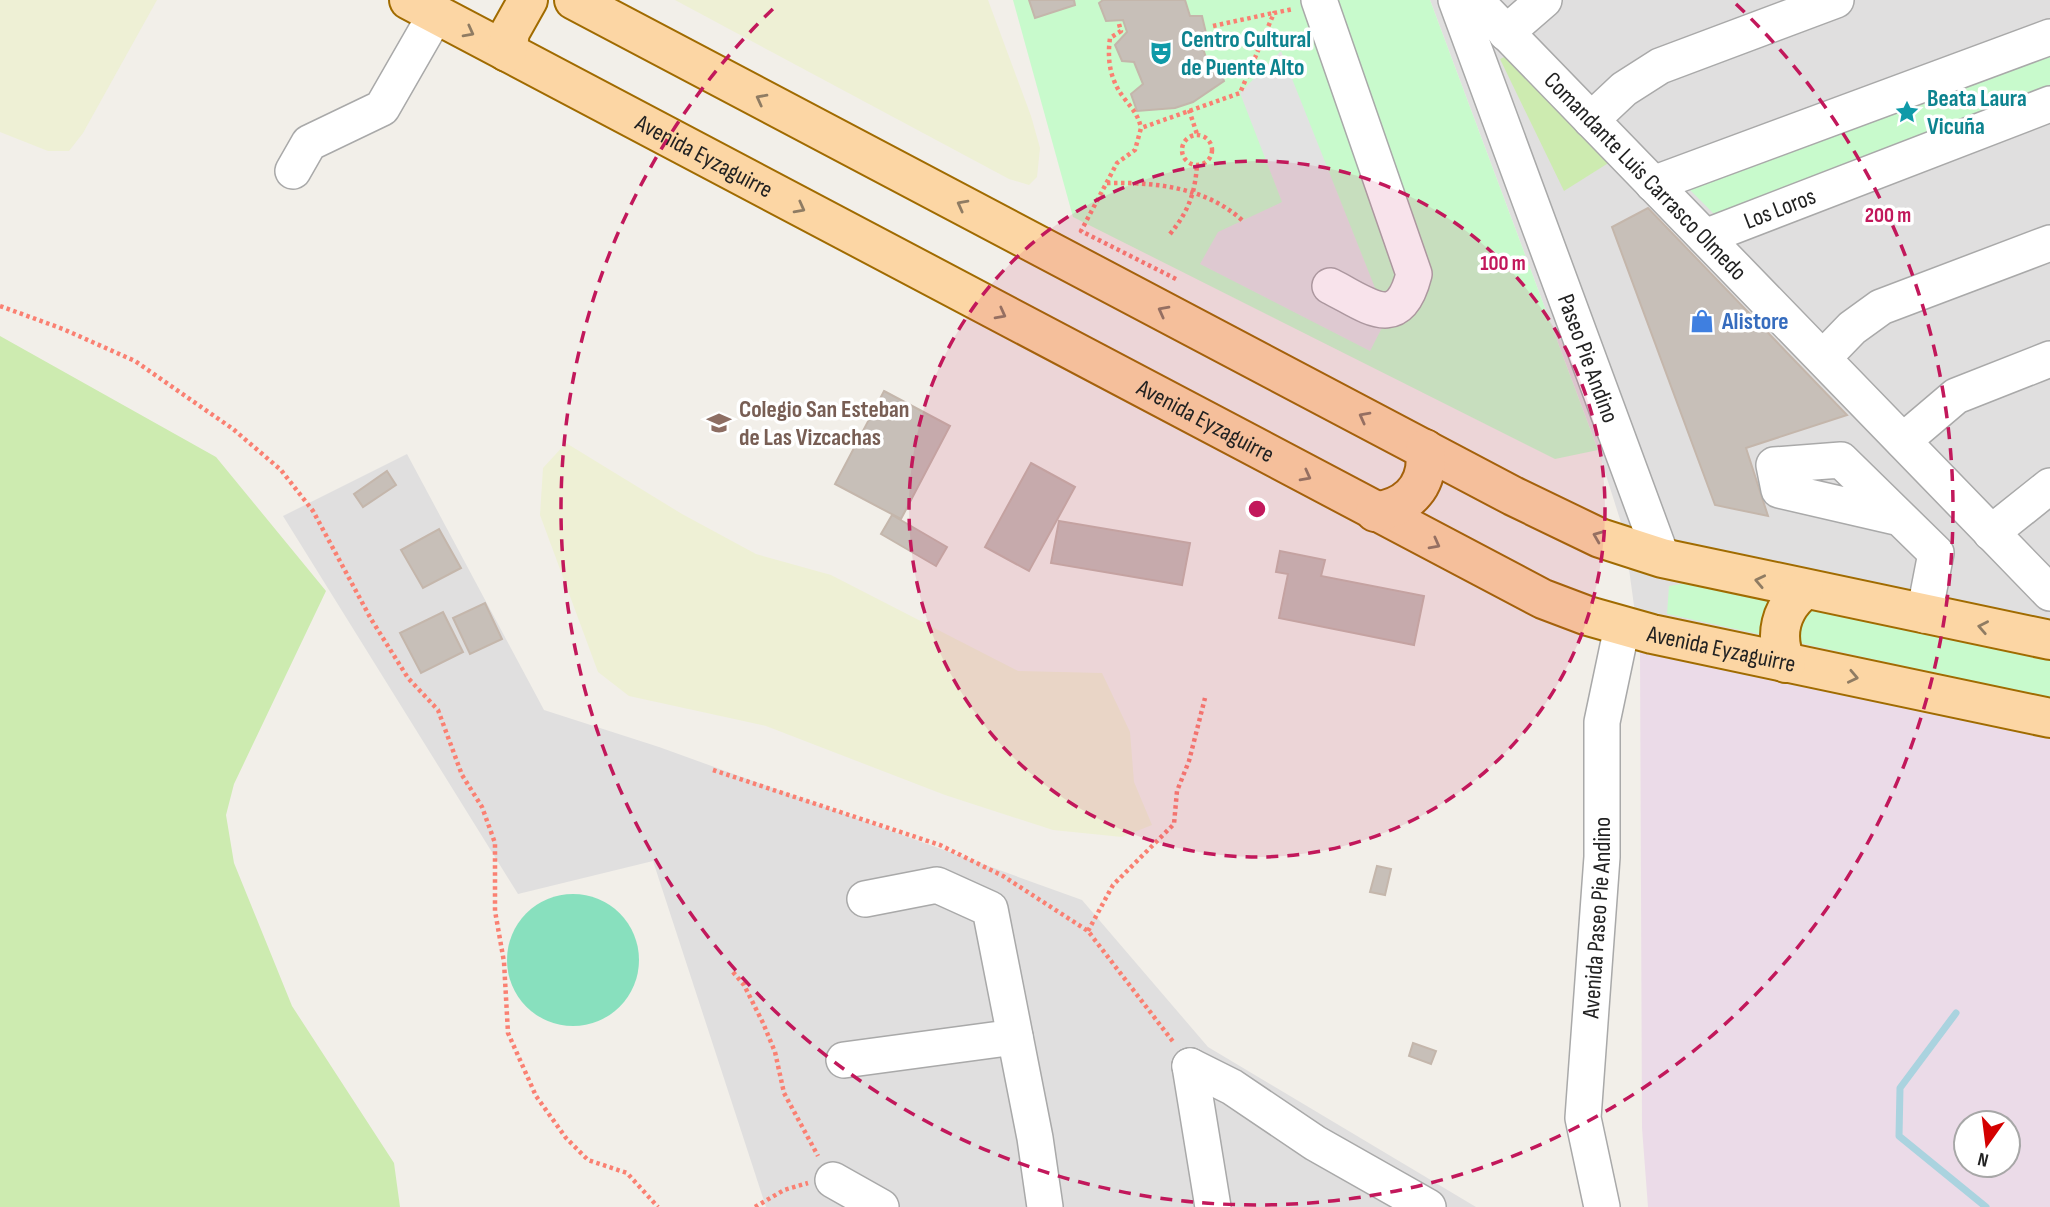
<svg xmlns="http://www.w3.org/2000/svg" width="2050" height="1207" font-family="'Sofia Sans Condensed',sans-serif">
<rect width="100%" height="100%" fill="#f2efe9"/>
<g fill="#e0dfdf">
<path d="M1430,0h620v736l-410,-86 -16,-118 -26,-82z"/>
<path d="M407,454l137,256 115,37 423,153 126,147 268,160h-710l-113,-346 -135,33 -235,-378z"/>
</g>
<path fill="#ebdbe8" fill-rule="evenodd" d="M1640,650l410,86v471h-402l-6,-79zM1966,1123h42v42h-42z"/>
<g fill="#eef0d5">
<path d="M0,0h157l-74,133 -14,18h-21l-48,-19z"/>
<path d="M675,0h313l43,116 9,32 -3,29 -8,8 -20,-6z"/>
<path d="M566,443l116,71 74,40 75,21 187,96 84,2 28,59 4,50 18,43 -30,12 -69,-7 -108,-35 -179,-69 -137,-30 -31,-24 -58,-157 3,-47z"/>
</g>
<g fill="#cdebb0">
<path d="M1511,54l99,108 -46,29 -64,-132z"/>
<path d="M0,336l216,121 110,134 -92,193 -8,31 8,48 58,143 102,157 6,44h-400z"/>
</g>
<g fill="#c8facc">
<path d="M1013,0h417l168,450 -43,9 -482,-242z"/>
<path d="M2050,46v42l-334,128 -31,-31z"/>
<path d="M1697,581l353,73v44l-383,-84 2,-28z"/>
</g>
<circle fill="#88e0be" cx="573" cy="960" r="66"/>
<path fill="#e2e2e2" d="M1281,51l106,267 -17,33 -170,-87 18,-32 64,-30 -42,-109z"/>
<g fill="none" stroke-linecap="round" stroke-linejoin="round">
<path stroke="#aad3df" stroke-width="7" d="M1956,1013l-56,75 -1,48 87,71"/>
</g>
<g fill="#c7bfb8" stroke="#c4b6ab" stroke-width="2">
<path d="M1029,0h45l1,5 -40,13z"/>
<path d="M1103,0h82l5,16h12l4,17 -6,6 8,25 11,2 5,15 -31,21 -18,6 -38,3 -6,-17 12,-10 -9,-22 -12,-1 -7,-16 12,-13 -4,-12 -17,1 -7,-18z"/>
<path d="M1648,208l199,207 -101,33 22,68 -53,-11 -103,-278z"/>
<path d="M884,391l66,35 -49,93 -66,-35z"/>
<path d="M1031,463l44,24 -46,84 -44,-24z"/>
<path d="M387,471l9,14 -33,22 -9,-13z"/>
<path d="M892,515l55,32 -11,19 -55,-32z"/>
<path d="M1059,521l131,22 -8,42 -131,-22z"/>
<path d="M439,529l22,39 -38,20 -22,-38z"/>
<path d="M1280,551l45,9 -4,16 103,20 -10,49 -135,-27 9,-44 -12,-2z"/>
<path d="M485,603l17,36 -32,15 -17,-36z"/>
<path d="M443,612l20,40 -42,21 -21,-40z"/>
<path d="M1377,866l14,3 -6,26 -15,-3z"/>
<path d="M1413,1043l23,8 -5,13 -22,-8z"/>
</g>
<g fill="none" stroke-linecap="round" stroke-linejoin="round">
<g stroke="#a9a9a9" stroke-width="38">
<g id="minor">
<path d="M1319,0l95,274c-15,60 -46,31 -84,12"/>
<path id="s1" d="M1456,0l206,558"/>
<path id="s2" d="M1475,0l575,593"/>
<path d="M1506,33l38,-33"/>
<path d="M1591,120l33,-31 36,-23 176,-66"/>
<path d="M293,171l16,-28 73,-35 54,-94"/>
<path d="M1653,184l397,-147"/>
<path id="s3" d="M1705,237l345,-133"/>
<path d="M1823,358l29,-30 29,-21 169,-64"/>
<path d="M1903,441l53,-45 94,-37"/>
<path d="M1900,518l-121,-28 -5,-25 67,-5 95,93 -12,62"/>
<path d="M1991,533l59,-47"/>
<path d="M865,899l72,-14 53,24 45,229 10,69"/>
<path d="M844,1060l171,-23"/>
<path d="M1190,1066l42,21 83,56 113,64"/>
<path d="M1190,1066l23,141"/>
<path d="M833,1180l48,27"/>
<path id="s4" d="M1602,1207l-19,-89 19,-261v-135l20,-95"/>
</g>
</g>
<g stroke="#a06b00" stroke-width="42">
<g id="major">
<path id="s5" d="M409,0l1134,599 45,17 64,18 398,84"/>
<path d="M574,0l939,496 87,42 62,20 388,82"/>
<path d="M507,52l3,-20 18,-32"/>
<path d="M1375,512c34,-5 55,-27 50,-63"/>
<path d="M1786,663c-12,-28 -6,-54 18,-73"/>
</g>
</g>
<g stroke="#fa8072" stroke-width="4.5" stroke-dasharray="3.5 3.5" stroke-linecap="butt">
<path d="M1119,24l2,7 -11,7c-3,22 0,42 14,60 8,11 14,16 17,30"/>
<path d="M1213,26l60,-13"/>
<path d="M1189,110l8,24"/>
<circle cx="1197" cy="150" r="15"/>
<path d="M1107,183c48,-1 99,4 136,38"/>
<path d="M1170,234c18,-22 25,-40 27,-69"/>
<path d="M1176,279l-95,-48 36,-68 18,-13 6,-22 99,-35 34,-80 19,-4"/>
<path d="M0,306l63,23 72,32 98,68 48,41 32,41 58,108 37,59 30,32 24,65 20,32 13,36v68l9,51 4,71 28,63 30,42 22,22 39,13 31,34"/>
<path d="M713,770l227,75 63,31 85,55 86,112"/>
<path d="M1088,931l25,-46 61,-61 3,-33 12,-30 16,-63"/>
<path d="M733,972l11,13 19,38 12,29 9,41 34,63"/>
<path d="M755,1207l29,-17 24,-7"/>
</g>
<use href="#minor" stroke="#fff" stroke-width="35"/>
<use href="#major" stroke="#fcd6a4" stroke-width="38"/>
</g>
<defs><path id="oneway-chevron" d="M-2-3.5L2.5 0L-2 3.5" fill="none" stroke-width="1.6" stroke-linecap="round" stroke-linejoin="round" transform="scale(1.75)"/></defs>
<g stroke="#8f7c63">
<use href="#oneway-chevron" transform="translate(469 32) rotate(28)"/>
<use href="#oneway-chevron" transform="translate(761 99) rotate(-152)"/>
<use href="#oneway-chevron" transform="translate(962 205) rotate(-152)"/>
<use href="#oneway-chevron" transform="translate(800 208) rotate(28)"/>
<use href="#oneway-chevron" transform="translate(1163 311) rotate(-152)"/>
<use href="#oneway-chevron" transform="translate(1001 314) rotate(28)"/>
<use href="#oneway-chevron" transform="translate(1364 417) rotate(-152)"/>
<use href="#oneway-chevron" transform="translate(1306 476) rotate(28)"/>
<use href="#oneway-chevron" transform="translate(1598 536) rotate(-158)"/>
<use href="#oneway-chevron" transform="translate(1435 544) rotate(28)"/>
<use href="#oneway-chevron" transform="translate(1760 581) rotate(-168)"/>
<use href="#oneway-chevron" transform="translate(1983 627) rotate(-169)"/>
<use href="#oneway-chevron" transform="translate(1853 677) rotate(12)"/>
</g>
<circle cx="1257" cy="509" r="348" fill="#c2185b" fill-opacity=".12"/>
<g fill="none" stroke="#c2185b" stroke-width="3.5" stroke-dasharray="12 9">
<circle cx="1257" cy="509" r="348"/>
<path d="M1736 4A696 696 0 1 1 778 4"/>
</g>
<defs>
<g id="theatre-bare" transform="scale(1.89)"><path d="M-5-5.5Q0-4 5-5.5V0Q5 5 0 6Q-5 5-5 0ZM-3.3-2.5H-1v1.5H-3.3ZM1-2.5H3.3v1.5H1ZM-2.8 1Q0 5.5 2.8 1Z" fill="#0f9aa8" stroke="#fff" stroke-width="2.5" paint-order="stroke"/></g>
<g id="sight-bare" transform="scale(1.89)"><path d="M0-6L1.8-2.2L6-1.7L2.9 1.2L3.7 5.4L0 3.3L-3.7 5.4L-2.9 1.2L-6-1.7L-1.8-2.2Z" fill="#0f9aa8" stroke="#fff" stroke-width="2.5" paint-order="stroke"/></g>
<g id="shop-bare" transform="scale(1.89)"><path d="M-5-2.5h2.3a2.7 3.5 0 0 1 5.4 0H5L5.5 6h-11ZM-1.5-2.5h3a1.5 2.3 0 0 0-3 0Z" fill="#3f7fe0" stroke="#fff" stroke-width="2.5" paint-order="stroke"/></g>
<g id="school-bare" transform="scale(1.89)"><path d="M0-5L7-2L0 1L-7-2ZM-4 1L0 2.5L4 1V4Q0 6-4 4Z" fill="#8d6e63" stroke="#fff" stroke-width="2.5" paint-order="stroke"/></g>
</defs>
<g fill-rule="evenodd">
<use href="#theatre-bare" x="1161" y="53"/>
<use href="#sight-bare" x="1907" y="112"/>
<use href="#shop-bare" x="1702" y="321"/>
<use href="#school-bare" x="719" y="423"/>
</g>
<g text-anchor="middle" stroke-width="7" stroke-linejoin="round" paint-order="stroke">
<g font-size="24" font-weight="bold" fill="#0d838f" stroke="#fff" text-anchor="start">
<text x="1181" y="47">Centro Cultural<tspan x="1181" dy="28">de Puente Alto</tspan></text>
<text x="1927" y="106">Beata Laura<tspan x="1927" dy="28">Vicuña</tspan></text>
</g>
<g font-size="24" fill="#222" stroke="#fff">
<text dy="8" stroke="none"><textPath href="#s5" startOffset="334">Avenida Eyzaguirre</textPath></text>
<text dy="8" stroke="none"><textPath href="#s2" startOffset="245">Comandante Luis Carrasco Olmedo</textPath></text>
<text dy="8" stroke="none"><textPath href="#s3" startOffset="80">Los Loros</textPath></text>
<text dy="8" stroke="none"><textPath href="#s1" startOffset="382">Paseo Pie Andino</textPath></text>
<text dy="8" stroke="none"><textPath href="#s5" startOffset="901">Avenida Eyzaguirre</textPath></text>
<text dy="8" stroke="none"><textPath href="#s5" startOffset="1468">Avenida Eyzaguirre</textPath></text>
<text dy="8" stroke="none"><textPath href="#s4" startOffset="292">Avenida Paseo Pie Andino</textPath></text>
</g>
<g font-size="24" font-weight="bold" fill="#366cbe" stroke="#fff" text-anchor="start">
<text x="1722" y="329">Alistore</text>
</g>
<g font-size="24" font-weight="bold" fill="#785e54" stroke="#fff" text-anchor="start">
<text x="739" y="417">Colegio San Esteban<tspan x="739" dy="28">de Las Vizcachas</tspan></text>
</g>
</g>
<circle cx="1257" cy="509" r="10" fill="#c2185b" stroke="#fff" stroke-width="3.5"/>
<g font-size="21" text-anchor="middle" font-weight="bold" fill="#c2185b" stroke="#fff" stroke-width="7" stroke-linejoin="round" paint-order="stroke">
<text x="1888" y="222">200 m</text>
<text x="1503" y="270">100 m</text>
</g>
<g transform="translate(1987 1144) rotate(194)"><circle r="33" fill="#ffffff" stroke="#a7a7a7" stroke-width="2"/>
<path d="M0-5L12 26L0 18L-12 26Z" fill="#d40000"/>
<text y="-10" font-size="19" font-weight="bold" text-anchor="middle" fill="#222222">N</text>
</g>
</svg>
